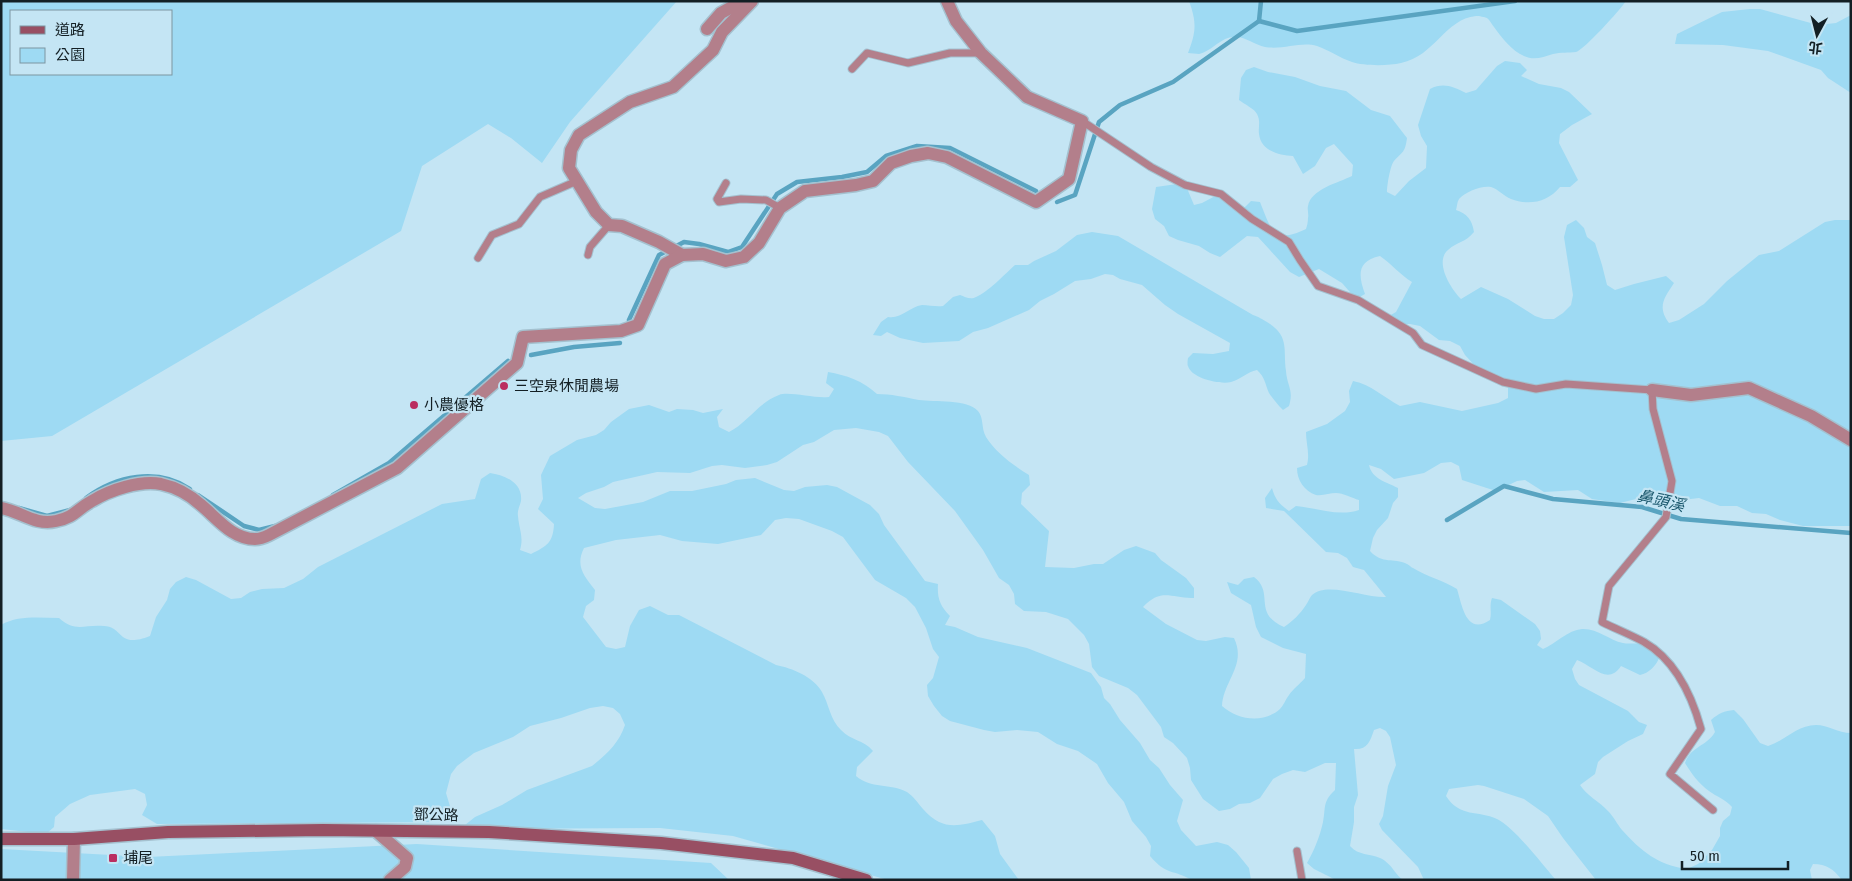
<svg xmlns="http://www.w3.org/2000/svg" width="1852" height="881" font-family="'Fira Sans Condensed','Noto Sans TC',sans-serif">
<rect width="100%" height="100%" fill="#c4e5f4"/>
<g fill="#9edaf3" fill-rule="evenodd">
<path d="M1,1h676l-107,121 -28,41 -31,-25 -23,-14 -66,42 -21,65 -349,205 -51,5zM171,11v63h-160v-63z"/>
<path d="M1189,1h437c-6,9 -42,49 -50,51 -8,1 -15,0 -23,2 -10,3 -19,7 -29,2 -12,-5 -22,-18 -30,-29 -2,-2 -4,-7 -7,-9 -2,-1 -8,-2 -11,-2 -31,3 -41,40 -75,47 -13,3 -37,3 -49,-1 -12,-4 -23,-12 -35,-16 -16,-5 -33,4 -52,1 -10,-2 -19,-10 -29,-10 -15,-1 -22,13 -37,17 -3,0 -8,-1 -11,-1 8,-21 9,-30 1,-52z"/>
<path d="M1750,9h10l58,16 18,-2 15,-8v78l-23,-15 -7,-8 -53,-19 -45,-6 -48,-1 2,-10 45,-22z"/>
<path d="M1505,61l15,2 7,7 -6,6 18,8 22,4 8,4 23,22 -20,11 -12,9 -1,9 19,37 -8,7h-10c-12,15 -31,19 -49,12 -7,-3 -13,-10 -20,-12 -9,-2 -26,5 -32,12 -2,3 -2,8 -3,11 11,4 16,9 18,22 -9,11 -16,9 -26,18 -14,12 3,39 13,49l20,-12 27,12 27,17 9,3h10l9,-6 8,-8 2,-10 -9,-58 3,-12 9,-5 8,8 3,9 8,6 7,22 5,20 8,5 19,-6 32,-8 8,7c-10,15 -17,24 -5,40l10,-3 25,-16 23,-23 32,-26 20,-4 46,-29 10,-2h16v306h-48l-23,-6 -14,-6 -14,-1 -15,-7h-17l-21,-8 -33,4 -30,-3 -16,4 -8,-1 -20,-3 -14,-9 -34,2 -19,-12 -8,1 -21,10 -34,-11 -3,-14 -8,-4 -10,1 -17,10 -30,6 -13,-10 -12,-4c3,14 17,17 29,23v9l-5,6 -5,15 -11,12 -4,8 -3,13c13,14 23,6 37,13 1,0 5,4 6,4 14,9 30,12 44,21 5,16 9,47 33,31 2,-8 -1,-14 2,-22l9,2 34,24 5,7 1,8 -4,6 6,4c12,-5 25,-19 39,-20 15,-1 27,11 41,14 8,2 21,-2 27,2 4,3 7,9 9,13 -3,8 -10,15 -19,17l-19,-9c-13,20 -28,0 -44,-6l-5,9 3,10 4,6 49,26 11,11 8,3 -4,9 -15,7 -25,16 -5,5 -3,12 -15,11c6,10 20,17 28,26 6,6 9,13 14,19 19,21 36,35 65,39l11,-5 14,-14 8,-14v-8l3,-7 7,-6 2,-8c-7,-8 -15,-10 -23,-16 -10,-7 -18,-18 -24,-28 6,-17 21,-16 30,-31l-4,-12c8,-7 13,-9 23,-10l9,9 17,24 8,3c17,-5 29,-21 48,-21 12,0 22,8 35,8v147h-9c-9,-11 -15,-16 -29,-16l-3,6 2,10h-216l-33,-42 -15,-22 -24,-17 -40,-13 -6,-1 -29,4 -3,7c14,22 32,14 51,23 17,8 45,45 59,61h-132l-6,-13 -36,-37 -3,-6 4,-8 5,-30 8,-21 -6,-28 -4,-6 -6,-3 -6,2c-4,12 -7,20 -20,19l4,46 -4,12v15l-4,24c9,10 19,7 30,12 12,5 16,19 24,22h-68l-22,-11 -7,-6c7,-12 13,-27 16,-41 3,-14 -1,-20 12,-32l1,-27h-11l-20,9 -12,-2 -11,4 -9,5 -13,19 -10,5 -11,1 -9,5 -11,2 -16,-12 -12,-19 -1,-12 -3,-10 -14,-15 -9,-6 -3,-10 -24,-32 -9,-7 -29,-12 -7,-9 -3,-23 -5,-9 -16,-16 -22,-7 -22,-1 -9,-7 -1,-10 -5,-9 -10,-7 -16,-28 -28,-39 -47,-49 -20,-26 -9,-4 -23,-4 -22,2 -20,12 -11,3 -26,17 -10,3 -22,3 -23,-3 -10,1 -22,7 -33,-1 -44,10 -9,5 -18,6 -8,5 17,10 10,1 38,-7 27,-11h22l34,-7 10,-4 19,-2 29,12 10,1 11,-4 22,-2 10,2 33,18 9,9 5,11 41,56 13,3c-1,14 2,22 12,32l-5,9 10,2 23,10 49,11 64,25 10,14 3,11 6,6 10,16 20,23 10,17 9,8 11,17 13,15 -6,21 4,9 15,16 21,-4 11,3 8,7 13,16 2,12h-59c-19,-11 -25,-4 -42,-24l1,-10 -5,-9 -14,-16 -8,-19 -16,-19 -11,-19 -19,-13 -21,-7 -19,-12 -21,-2 -22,2 -11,-2 -34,-9 -8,-5 -8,-10 -6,-10 -1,-11 6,-7 6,-21 -6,-8 -7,-21 -11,-21 -9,-9 -31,-18 -32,-43 -11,-6 -33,-12 -13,-1 -11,2 -14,15 -43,9 -36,-3 -22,-6 -44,5 -32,8c-9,18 0,28 11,42l-1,10 -8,6 -3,11 23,30 10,2 9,-2 5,-21 9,-16 11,-4 18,9h11l97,50c16,3 38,12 46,27 7,12 8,28 19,38 10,11 22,9 32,21l-16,16 -1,9c15,13 34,7 51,16 6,4 11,11 16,17 19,21 33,18 59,11l13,16 5,18 19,26h-131l-155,-44 -73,-8 -200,1 15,-12 27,-12 25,-15 65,-24c15,-12 27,-23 33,-41l-5,-11 -7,-6 -10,-2 -13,2 -29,10 -31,8 -17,11 -39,16 -17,13 -6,8 -5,19 6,20 -1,9 -294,2 -15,-9 5,-10 -2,-11 -10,-5 -45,6 -20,9 -15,13 -1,10 -8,7 -45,-5v-204c17,-10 39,-7 58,-7 17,15 25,6 45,8 20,1 13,23 46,10l6,-19 11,-17 3,-11 6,-7 10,-5 10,3 35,19 10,-1 9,-6 12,-3 22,-1 19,-9 15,-12 124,-63 33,-5 6,-20 9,-6c14,2 33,9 31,28 -1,5 -4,9 -3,15 1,13 6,21 2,34l11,4c16,-8 22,-11 23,-30l-16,-15 5,-10 -2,-24 9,-19 27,-16 19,-5 8,-5 7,-8 18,-13 20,-4 20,7 8,-3 16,1 10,3 20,-4 -6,8 2,10 10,5c18,-9 30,-30 50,-37 10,-4 36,4 50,2l5,-8 -8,-6 2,-11c18,3 35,9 49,22 14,0 27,3 42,6 15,2 49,-1 59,11 6,7 3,17 8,26 10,16 27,28 43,38l1,10 -8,8 -1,11 28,27 -4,36 29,1 20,-4h9l21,-14 12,-4 19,7 6,7 25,18 8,10v10c-22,1 -32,-11 -51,9l23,17 31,16 9,1 19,-4 9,1c13,27 -11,43 -12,68 16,14 41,18 58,3 4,-4 5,-9 9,-14 4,-6 11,-11 16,-17l1,-24 -23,-6 -22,-11 -5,-10 -5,-22 -20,-12 -4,-11 11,3 6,-6 10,-2c21,16 -2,36 30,50 9,-6 16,-13 22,-22 2,-3 4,-8 6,-10 15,-14 53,3 74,2l-22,-27 -11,-3 -6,-9 -9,-5 -12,-1 -42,-41 -18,-3 -1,-10 7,-10c3,11 7,16 17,23l7,-5c21,2 43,11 63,4v-10c-7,-2 -16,-7 -23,-7 -6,0 -13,3 -20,2 -12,-4 -19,-15 -19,-27l10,-3c3,-12 -1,-21 -1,-33l21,-8 18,-13 5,-9 -1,-11 4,-10c19,4 30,16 47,25l20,-4 42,9 36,-8 10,-5v-12l-29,-16 -14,-15 -5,-9 -10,-5 -11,-1 -19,-14 -10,-2h-12l-9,-8 7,-4 16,-30c-12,-7 -20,-18 -32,-26 -23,5 -22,19 -15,38l-9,5 -14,-16 -23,-14 -20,8 -9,-5 -32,-35 -11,-1 -27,21 -10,-4 -11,-7 -21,-6 -9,-4 -5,-10 -9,-7 -3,-10 4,-22 21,-3 9,2 8,19 8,-2 17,-9 25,14 7,-7 9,1c11,27 13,43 46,27 1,-3 2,-7 2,-11 1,-4 -1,-8 0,-12 3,-17 30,-23 44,-30l1,-11 -19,-21 -8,4 -11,18 -12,8 -10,-18c-14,-1 -32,-5 -34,-22 -1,-7 2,-12 -2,-20 -2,-5 -13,-10 -18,-14l2,-22 5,-8 8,-3 14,5 27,5 25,9 26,5 25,19 19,6 17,22c-2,15 -4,13 -13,23 -4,5 -7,25 -7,31l8,4 14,-15 17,-13 1,-22 -6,-10 -3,-11 12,-36c14,-7 23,-2 36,4l10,-3 21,-24z"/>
<path d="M1092,232l26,4 135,79c6,2 9,4 14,7 23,14 16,27 19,49 1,15 8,19 3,35l-6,4c-5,-5 -10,-11 -14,-17 -4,-9 -4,-16 -12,-23 -10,2 -16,9 -26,12 -11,3 -40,-4 -43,-16 -1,-1 0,-8 0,-8l5,-5 20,1 16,-3 1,-8 -52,-29 -13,-9 -23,-20 -22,-6 -7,-4 -8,-1 -14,5 -16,2 -21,13 -14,7 -11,9 -41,18 -15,4 -14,9 -36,2 -23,-5 -13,-6 -6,4 -8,-1 8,-13 7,-5c14,2 21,-10 34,-12 7,0 14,2 21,1l10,-9 7,-2c5,2 11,5 16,2 11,-4 29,-23 39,-32h13l6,-4 22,-10 21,-16z"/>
<path d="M417,844l294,19 18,17h-728v-31l147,8z"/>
</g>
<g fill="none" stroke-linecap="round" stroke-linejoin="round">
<g stroke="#59a4c1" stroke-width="4.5">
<path d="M1259,21l38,10 218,-30"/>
<path d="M1259,21l2,-20"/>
<path d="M1057,202l18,-7 24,-73 21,-17 53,-23 86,-61"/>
<path d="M629,320l30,-65 25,-13 15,2 29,8 14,-5 35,-53 20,-12 45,-5 25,-5 19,-16 31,-10 33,2 86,43"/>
<path d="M531,355l43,-8 46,-4"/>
<path d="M198,495l46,31 15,4 16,-4"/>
<path d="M333,495l56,-32 119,-102"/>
<path d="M86,498c30,-22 71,-31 104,-9"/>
<path d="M19,508l28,8 23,-6"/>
<path d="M1447,520l57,-34 49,13 89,8 39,12 170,14"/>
</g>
<g stroke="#a4c1cf" stroke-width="9">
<g id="lane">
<path d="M852,69l15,-16 41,10 42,-10h31"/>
<path d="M1082,121l69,46 34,18 36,9 31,25 37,23 11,18 18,26 40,14 55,33 9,12 81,37 33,7 30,-5 86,6 1,19 19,72 -6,36 -57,69 -7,36c14,7 29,13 42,20 31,18 48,54 57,87l-31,45 43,36"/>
<path d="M726,183l-9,16 2,3 22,-3 25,1 14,8"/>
<path d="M588,255l2,-8 19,-22"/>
<path d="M478,258l14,-23 27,-11 21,-27 37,-16"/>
<path d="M1297,851l5,29"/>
</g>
</g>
<g stroke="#a4c1cf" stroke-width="15">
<g id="street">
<path d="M707,29l14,-16 22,-12"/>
<path d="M682,255l-23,-13 -37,-16 -13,-1 -13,-13 -27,-44 2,-18 8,-15 51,-33 43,-15 40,-37 9,-18 30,-31"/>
<path d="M1652,390l39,5 58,-7 62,28 40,24"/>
<path d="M1,508c19,3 34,18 55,13 19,-4 21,-12 36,-20 18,-11 48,-21 69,-17 14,3 29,11 40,21 16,13 31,34 54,34 4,0 10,-2 14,-4l128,-67 120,-105 6,-26 98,-6 17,-6 27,-61 17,-9 21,-1 23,7 18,-4 15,-14 21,-35 25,-17 51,-6 17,-4 18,-18 20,-7 17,-3 19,4 89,45 33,-23 13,-58 -55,-24 -46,-44 -25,-32 -9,-20"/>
<path d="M376,831l31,27 -2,9 -15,13"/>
<path d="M73,880l1,-41"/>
</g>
</g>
<g stroke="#a4c1cf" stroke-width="15">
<path id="secondary" d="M1,839h73l94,-7 155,-2 166,2 172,11 132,15 73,22"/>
</g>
<use href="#lane" stroke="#b37f8b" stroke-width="7"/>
<use href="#street" stroke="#b37f8b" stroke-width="12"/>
<use href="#secondary" stroke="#984f63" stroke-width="12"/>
</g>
<g fill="#ba2d60" stroke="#c4e5f4" stroke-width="2">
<circle cx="504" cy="386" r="5"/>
<circle cx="414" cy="405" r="5"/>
<rect x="108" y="853" width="10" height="10" rx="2.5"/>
</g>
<g text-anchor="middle" stroke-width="4.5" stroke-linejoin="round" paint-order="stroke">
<g font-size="15" fill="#131f24" stroke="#c4e5f4" text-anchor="start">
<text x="514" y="391">三空泉休閒農場</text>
<text x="424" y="410">小農優格</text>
<text x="123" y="863">埔尾</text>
</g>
<g font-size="15" fill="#131f24" stroke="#c4e5f4">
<text transform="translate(436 815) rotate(1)" y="5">鄧公路</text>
</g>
<g font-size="16" font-style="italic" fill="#1b586d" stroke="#c4e5f4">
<text transform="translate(1661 500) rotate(13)" y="6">鼻頭溪</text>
</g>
</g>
<rect width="1852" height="881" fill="none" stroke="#131f24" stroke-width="5"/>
<rect x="10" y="10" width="162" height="65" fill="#c4e5f4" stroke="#7d96a1"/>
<rect x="20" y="26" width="25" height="8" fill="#984f63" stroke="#7d96a1"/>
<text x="55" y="35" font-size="15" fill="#131f24">道路</text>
<rect x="20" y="48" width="25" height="15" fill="#9edaf3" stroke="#7d96a1"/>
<text x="55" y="60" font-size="15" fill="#131f24">公園</text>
<g transform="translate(1817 35) rotate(187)" stroke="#c4e5f4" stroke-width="4" paint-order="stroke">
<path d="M0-4L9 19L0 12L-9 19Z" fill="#131f24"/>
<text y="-8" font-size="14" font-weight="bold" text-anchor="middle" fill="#131f24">北</text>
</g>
<path d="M1682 861v8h106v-8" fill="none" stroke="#131f24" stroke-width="2.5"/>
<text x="1690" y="861" font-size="15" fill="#131f24" stroke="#c4e5f4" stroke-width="4" paint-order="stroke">50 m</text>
</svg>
